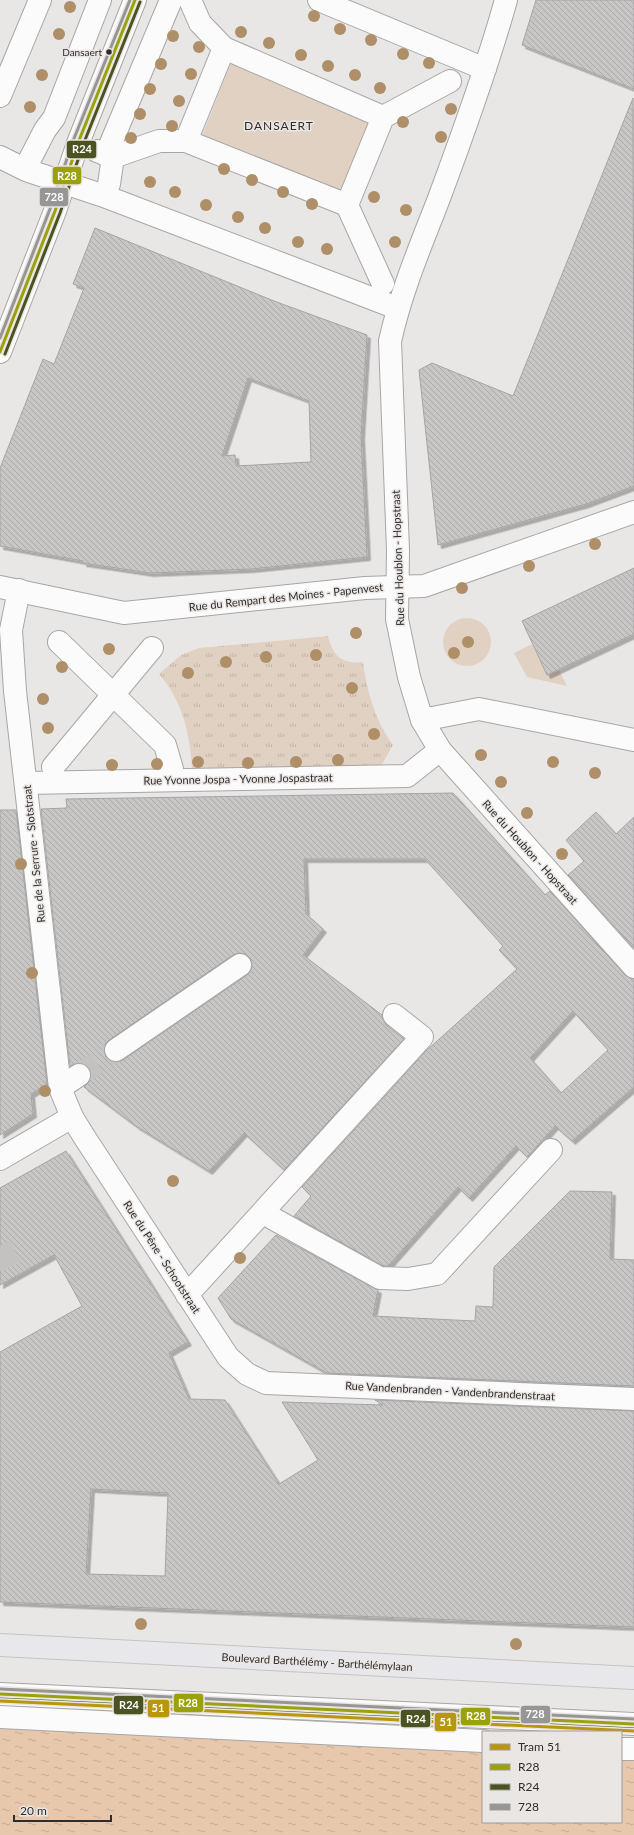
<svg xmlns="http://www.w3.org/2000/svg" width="634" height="1835" font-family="Lato,sans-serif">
<defs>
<pattern id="park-tufts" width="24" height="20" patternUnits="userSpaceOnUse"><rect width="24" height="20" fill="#e1d1c3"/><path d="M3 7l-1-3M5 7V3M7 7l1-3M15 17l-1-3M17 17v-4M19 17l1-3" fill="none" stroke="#c1b4a8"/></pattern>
<pattern id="water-ripples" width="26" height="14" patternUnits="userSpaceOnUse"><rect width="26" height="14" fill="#e7c8ac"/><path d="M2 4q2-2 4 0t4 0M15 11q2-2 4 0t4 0" fill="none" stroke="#c6ac94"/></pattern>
<pattern id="building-back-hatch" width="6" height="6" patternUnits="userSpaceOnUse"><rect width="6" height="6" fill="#c7c6c5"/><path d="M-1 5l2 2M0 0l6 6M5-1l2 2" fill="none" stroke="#abaaa9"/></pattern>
<filter id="shadow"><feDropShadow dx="3.5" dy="3.5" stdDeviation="0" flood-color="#0004"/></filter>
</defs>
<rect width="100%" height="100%" fill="#e9e7e5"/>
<g fill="#e1d1c3">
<path d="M232,60l146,57 -33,82 -145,-58z"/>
<circle cx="467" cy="642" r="24"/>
<path d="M532,644l15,31 12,-5 8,16 -40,-9 -13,-24z"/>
</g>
<path fill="url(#park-tufts)" d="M328,636c5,20 13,28 35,26 4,30 12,58 30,83l-12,21 -189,3c-2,-35 -9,-67 -33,-95l22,-19 18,-7z"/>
<path fill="url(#water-ripples)" d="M0,1722l483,26v74h138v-66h13v79h-634z"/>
<g fill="url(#building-back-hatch)" stroke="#a6a4a4" fill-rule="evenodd" filter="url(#shadow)">
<path d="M536,0h98v89l-112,-44z"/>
<path d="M633,98l1,388 -48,18 -148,41 -19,-175 13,-7 81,33z"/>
<path d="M95,228l179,73 93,34 -6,101 6,121 -116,12 -101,4 -67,-10v-2l-83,-15v-78l43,-109 11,5 30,-76 -11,-4zM248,378l61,23 2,61 -75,4 -1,-11 -13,1z"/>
<path d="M634,568v66l-87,41 -25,-54z"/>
<path d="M453,793l92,102 5,-4 75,84 9,4v108l-62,54 -17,-15 -28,31 -11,-11 -47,52 -11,-11 -70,79h-5l-89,-50 17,-20 -9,-9 124,-136 91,-82 -18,-19 4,-4 -78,-87h-121l2,55 17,15 -20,26 79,60 4,10 18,14 -120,131 -40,-37 -35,38 -73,-45 -52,-39 6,-6 1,-7 -2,-6 -4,-4 -7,-1 -8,3 -29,-257 26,-1 -1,-9zM239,953l6,1 5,4 2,6 -1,6 -4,5 -124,85 -6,2 -6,-1 -5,-4 -2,-6 1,-7 4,-4 124,-85zM573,1011l35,39 -47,43 -31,-35z"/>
<path d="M0,810h16l31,274 -16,10 2,20 -33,21z"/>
<path d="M596,812l20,22 18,-17v131l-66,-73 16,-14 -18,-21z"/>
<path d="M66,1151l122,191 -19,11 20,46 36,1 54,84 39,-24 -36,-58 101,3 -8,-5 259,11v216l-634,-25v-250l82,-46 -28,-51 -54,30v-97zM91,1489l77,4 -3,83 -79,-2z"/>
<path d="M570,1191l42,1 -2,67 24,1v126l-307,-13 -96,-54 -13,-21 58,-63 102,55 -5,26 102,5 1,-15 17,1 1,-40z"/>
</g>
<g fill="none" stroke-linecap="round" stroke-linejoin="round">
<g stroke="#c4c2c0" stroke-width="22" stroke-dasharray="22 11" stroke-linecap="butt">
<path d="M79,1075l37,-25"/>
<path d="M0,1247l16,29"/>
</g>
<g stroke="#a8a6a5" stroke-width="24">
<g id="minor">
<path d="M190,0l10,23 24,25 159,69"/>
<path d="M319,0l166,69"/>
<path d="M506,0c-19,68 -43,134 -68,201 -18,46 -37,91 -48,140l8,209 -1,69 12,58 13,43 18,30 194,217"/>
<path d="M0,96l40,-96"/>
<path d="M186,141l38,-93"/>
<path d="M97,151l16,6 46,-16h27l161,64 36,-88 67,-36"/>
<path d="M106,155l65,-155"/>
<path d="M0,157l26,13 78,26 293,112"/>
<path d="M29,161l16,-31 9,-12 46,-118"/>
<path d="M109,184l4,-27"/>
<path d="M347,205l36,79"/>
<path d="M0,352l55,-141 23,-68 57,-143"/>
<path d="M0,587l124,26 241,-25 59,-2 210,-74"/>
<path d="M19,590l-8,40 4,61 45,397 12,29 13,21 143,219 19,17 19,9 368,16"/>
<path d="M59,642l106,103 7,24"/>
<path d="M422,720l57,-11 155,31"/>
<path d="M53,767l99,-119"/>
<path d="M26,783l381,-7 33,-26"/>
<path d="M116,1050l124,-85"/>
<path d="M60,1088l19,-13"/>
<path d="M0,1159l72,-42"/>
<path d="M263,1213l117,65 28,1 29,-5 114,-124"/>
<path d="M187,1295l235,-258 -28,-22"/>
<path d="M0,1694l634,30"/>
<path d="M0,1717l483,24"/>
<path d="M621,1749h13"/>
</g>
</g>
<g stroke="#c5c4c3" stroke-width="24">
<path id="major" d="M0,1645l634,33"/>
</g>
<use href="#minor" stroke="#fcfbfb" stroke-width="22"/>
<use href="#major" stroke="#e8e8ec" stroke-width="22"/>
<g stroke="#eae6e4" stroke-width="6">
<g id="bus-1">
<path d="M0,352l55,-141 23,-68 57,-143"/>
<path d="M0,1694l634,30"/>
</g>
</g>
<g stroke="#eae6e4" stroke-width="6">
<g id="bus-2">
<path d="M5,354l55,-141 23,-68 57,-143"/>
<path d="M0,1699l634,30"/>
</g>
</g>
<g stroke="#eae6e4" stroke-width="6">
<g id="bus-3">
<path d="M0,338l50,-129 23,-68 57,-141"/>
<path d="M0,1689l634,30"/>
</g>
</g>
<use href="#bus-1" stroke="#9aa10d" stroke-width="3"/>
<use href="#bus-2" stroke="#4a5321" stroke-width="3"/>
<use href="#bus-3" stroke="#979696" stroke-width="3"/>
<g stroke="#eae6e4" stroke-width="6">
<path id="tram-1" d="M0,1701l634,30"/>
</g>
<use href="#tram-1" stroke="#b8960d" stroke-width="3"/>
</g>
<g fill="#ae8f68">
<circle cx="70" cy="7" r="6"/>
<circle cx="314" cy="16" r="6"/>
<circle cx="340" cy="29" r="6"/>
<circle cx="241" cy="32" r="6"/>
<circle cx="59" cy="34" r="6"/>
<circle cx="173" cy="36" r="6"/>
<circle cx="371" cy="40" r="6"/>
<circle cx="269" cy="43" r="6"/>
<circle cx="199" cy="47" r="6"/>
<circle cx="403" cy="54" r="6"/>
<circle cx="301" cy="55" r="6"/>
<circle cx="429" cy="63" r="6"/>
<circle cx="161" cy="64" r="6"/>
<circle cx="328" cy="66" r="6"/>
<circle cx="191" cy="74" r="6"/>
<circle cx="42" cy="75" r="6"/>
<circle cx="355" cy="75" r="6"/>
<circle cx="380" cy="88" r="6"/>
<circle cx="150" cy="89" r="6"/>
<circle cx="179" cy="101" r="6"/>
<circle cx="30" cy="107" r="6"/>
<circle cx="451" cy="109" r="6"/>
<circle cx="140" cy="114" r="6"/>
<circle cx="403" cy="122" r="6"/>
<circle cx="172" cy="126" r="6"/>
<circle cx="441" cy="137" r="6"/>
<circle cx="131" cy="138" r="6"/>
<circle cx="224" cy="169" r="6"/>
<circle cx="252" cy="180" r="6"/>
<circle cx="150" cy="182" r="6"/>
<circle cx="175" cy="192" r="6"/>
<circle cx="283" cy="192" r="6"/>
<circle cx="374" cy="197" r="6"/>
<circle cx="312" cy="204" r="6"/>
<circle cx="206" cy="205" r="6"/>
<circle cx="406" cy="210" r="6"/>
<circle cx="238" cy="217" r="6"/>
<circle cx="265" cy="228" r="6"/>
<circle cx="298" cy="242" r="6"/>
<circle cx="395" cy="242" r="6"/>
<circle cx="327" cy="249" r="6"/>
<circle cx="595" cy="544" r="6"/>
<circle cx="529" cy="566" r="6"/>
<circle cx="462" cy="588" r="6"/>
<circle cx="356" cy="633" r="6"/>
<circle cx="468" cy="642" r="6"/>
<circle cx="109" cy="649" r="6"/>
<circle cx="454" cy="653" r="6"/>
<circle cx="316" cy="655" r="6"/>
<circle cx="266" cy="657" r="6"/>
<circle cx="226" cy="662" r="6"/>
<circle cx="62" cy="667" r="6"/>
<circle cx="188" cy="673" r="6"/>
<circle cx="352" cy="688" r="6"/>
<circle cx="43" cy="699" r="6"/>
<circle cx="48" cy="728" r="6"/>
<circle cx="374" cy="734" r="6"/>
<circle cx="481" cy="755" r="6"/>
<circle cx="338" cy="760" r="6"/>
<circle cx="198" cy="762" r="6"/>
<circle cx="296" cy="762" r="6"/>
<circle cx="553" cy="762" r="6"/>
<circle cx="248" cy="763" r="6"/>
<circle cx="157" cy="764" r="6"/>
<circle cx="112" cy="765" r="6"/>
<circle cx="595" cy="773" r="6"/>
<circle cx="501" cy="782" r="6"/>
<circle cx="527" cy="813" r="6"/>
<circle cx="562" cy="854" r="6"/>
<circle cx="21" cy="864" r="6"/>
<circle cx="32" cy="973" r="6"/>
<circle cx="45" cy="1091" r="6"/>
<circle cx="173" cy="1181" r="6"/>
<circle cx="240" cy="1258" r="6"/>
<circle cx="141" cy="1624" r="6"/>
<circle cx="516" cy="1644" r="6"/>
</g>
<circle fill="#2f2d2c" stroke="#eae6e4" stroke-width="1.5" cx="109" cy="52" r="3.5"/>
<g text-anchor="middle" stroke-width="3" stroke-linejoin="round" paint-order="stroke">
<g font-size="10" fill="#2f2d2c" stroke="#eae6e4" text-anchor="end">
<text x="102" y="56">Dansaert</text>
</g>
<g font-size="11" fill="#2f2d2c" stroke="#eae6e4">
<text transform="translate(398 558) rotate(-92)" y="4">Rue du Houblon - Hopstraat</text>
<text transform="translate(286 597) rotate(-6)" y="4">Rue du Rempart des Moines - Papenvest</text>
<text transform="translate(238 779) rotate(-1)" y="4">Rue Yvonne Jospa - Yvonne Jospastraat</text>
<text transform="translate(530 852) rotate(48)" y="4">Rue du Houblon - Hopstraat</text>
<text transform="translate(34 854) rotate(-96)" y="4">Rue de la Serrure - Slotstraat</text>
<text transform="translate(162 1257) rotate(57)" y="4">Rue du Pêne - Schootstraat</text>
<text transform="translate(450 1391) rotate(3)" y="4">Rue Vandenbranden - Vandenbrandenstraat</text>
<text transform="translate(317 1662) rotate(3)" y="4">Boulevard Barthélémy - Barthélémylaan</text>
</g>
<g font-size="12" letter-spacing="1" fill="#2f2d2c" stroke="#eae6e4">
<text x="279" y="130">DANSAERT</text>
</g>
</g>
<g stroke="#eae6e4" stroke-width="1.5">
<rect x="66" y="140" width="31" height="19" rx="4" fill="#4a5321"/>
<rect x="52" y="166" width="30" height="19" rx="4" fill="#9aa10d"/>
<rect x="39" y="187" width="30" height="20" rx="4" fill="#979696"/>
<rect x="173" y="1693" width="31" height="20" rx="4" fill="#9aa10d"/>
<rect x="113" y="1695" width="31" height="20" rx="4" fill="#4a5321"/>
<rect x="147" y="1699" width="23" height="19" rx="4" fill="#b8960d"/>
<rect x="520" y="1705" width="31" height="19" rx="4" fill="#979696"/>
<rect x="460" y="1707" width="31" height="19" rx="4" fill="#9aa10d"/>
<rect x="400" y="1709" width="31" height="19" rx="4" fill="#4a5321"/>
<rect x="434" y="1712" width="23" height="20" rx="4" fill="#b8960d"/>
</g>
<g font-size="11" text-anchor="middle" font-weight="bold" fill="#fff">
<text x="82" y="153">R24</text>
<text x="67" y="180">R28</text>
<text x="54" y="201">728</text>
<text x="188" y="1707">R28</text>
<text x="129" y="1709">R24</text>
<text x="158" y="1712">51</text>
<text x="535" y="1718">728</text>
<text x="476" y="1720">R28</text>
<text x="416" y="1723">R24</text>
<text x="446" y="1726">51</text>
</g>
<rect x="482" y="1731" width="140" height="92" fill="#eae6e4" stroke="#9f9c9a"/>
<rect x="490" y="1744" width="20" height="6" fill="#b8960d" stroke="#9f9c9a"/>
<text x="518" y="1751" font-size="12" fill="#2f2d2c">Tram 51</text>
<rect x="490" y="1764" width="20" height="6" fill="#9aa10d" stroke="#9f9c9a"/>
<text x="518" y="1771" font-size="12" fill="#2f2d2c">R28</text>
<rect x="490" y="1784" width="20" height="6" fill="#4a5321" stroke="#9f9c9a"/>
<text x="518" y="1791" font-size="12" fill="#2f2d2c">R24</text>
<rect x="490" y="1804" width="20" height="6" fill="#979696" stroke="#9f9c9a"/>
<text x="518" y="1811" font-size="12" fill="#2f2d2c">728</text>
<path d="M14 1815v6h97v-6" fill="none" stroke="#2f2d2c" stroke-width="2"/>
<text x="20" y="1815" font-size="12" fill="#2f2d2c" stroke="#eae6e4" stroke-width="3" paint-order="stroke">20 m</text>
</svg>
